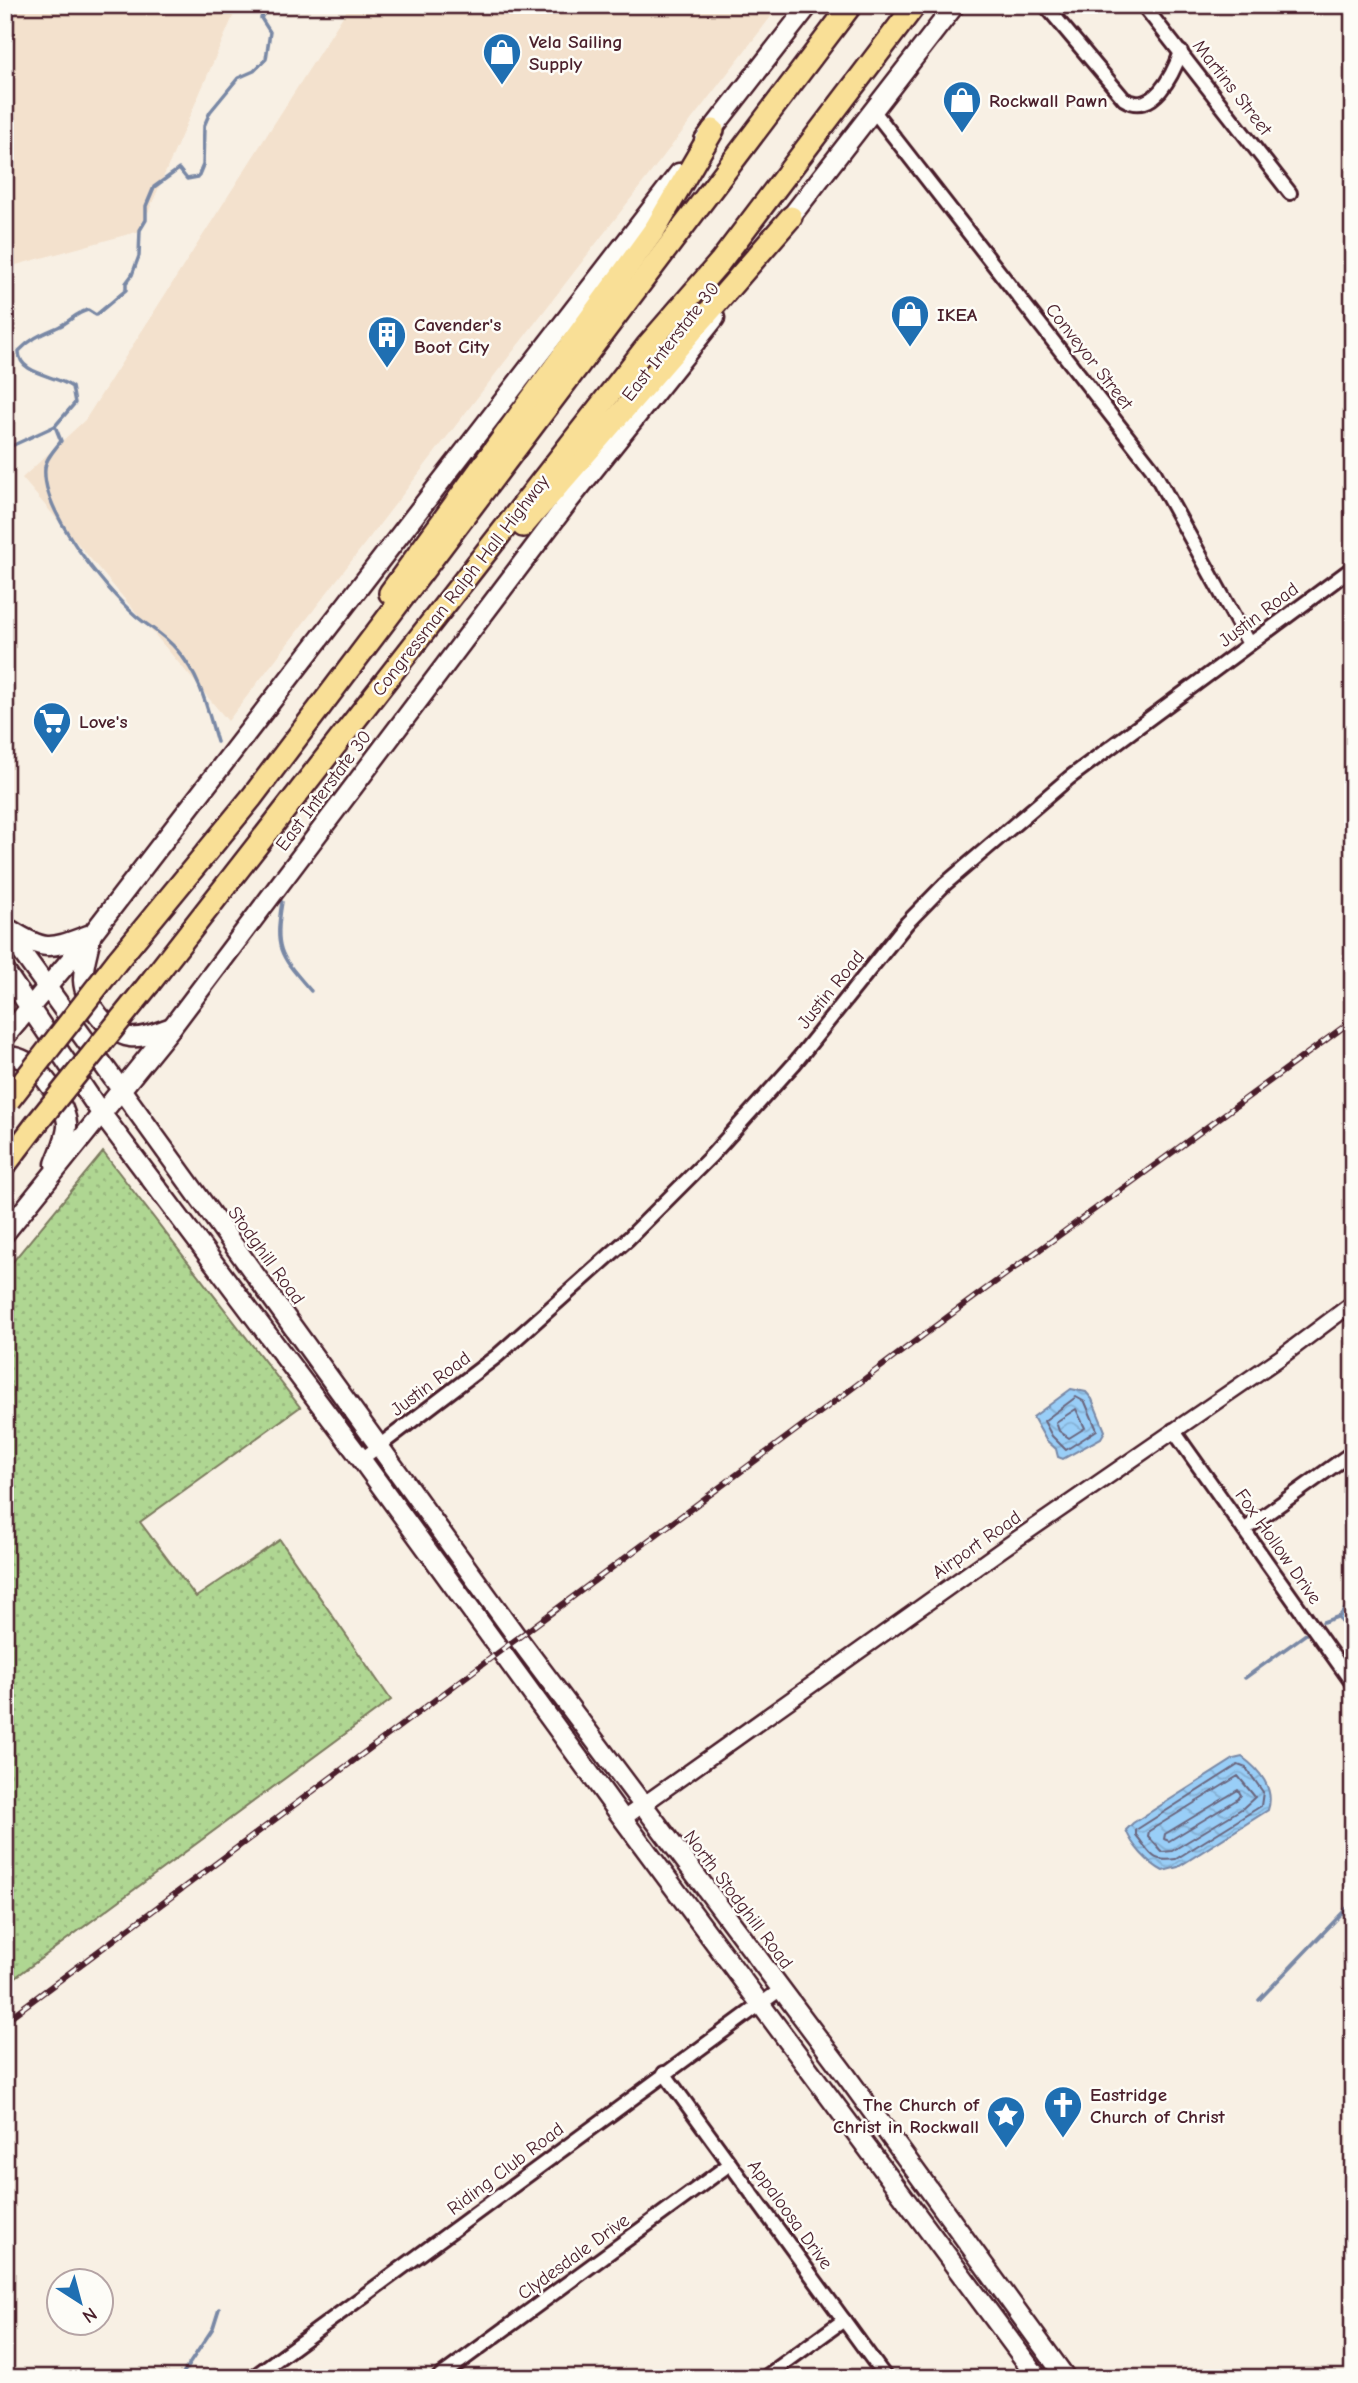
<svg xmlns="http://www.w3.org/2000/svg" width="1358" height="2383" font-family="'Comic Neue',sans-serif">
<defs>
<pattern id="grass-dots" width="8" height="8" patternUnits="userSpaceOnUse" patternTransform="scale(1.75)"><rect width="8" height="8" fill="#afd692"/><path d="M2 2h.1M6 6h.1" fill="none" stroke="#98b77e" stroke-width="1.8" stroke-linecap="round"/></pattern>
<pattern id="water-waves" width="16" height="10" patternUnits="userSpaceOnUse" patternTransform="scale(1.75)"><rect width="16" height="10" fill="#99cef7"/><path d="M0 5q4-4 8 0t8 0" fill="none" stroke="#85b0d4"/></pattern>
</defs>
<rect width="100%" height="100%" fill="#f8f0e4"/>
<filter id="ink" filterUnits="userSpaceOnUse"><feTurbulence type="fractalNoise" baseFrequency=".0143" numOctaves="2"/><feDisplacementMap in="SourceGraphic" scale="14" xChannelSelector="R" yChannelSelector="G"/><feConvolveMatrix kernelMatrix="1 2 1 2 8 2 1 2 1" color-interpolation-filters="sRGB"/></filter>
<g filter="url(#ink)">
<g fill="#f3e1cd">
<path d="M5,5h233l-98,226 -135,37z"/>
<path d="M350,5h430l-552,716 -206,-243 63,-58z"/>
</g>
<path fill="url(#grass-dots)" stroke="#7c7a5e" stroke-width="2" d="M103,1152l197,255 -160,115 56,75 84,-57 111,160 -386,285v-714z"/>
<g fill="url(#water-waves)" stroke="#7988a5" stroke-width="2">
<path d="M1071,1389l15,3 6,7 13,32 -4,7 -38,21 -5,-2 -2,-8 -10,-9 -13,-23z"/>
<path d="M1353,1602v40l-15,-25 10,-13z"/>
<path d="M1242,1757c18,13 33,32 26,53l-90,57 -15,4c-15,-8 -31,-25 -37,-41l7,-7 101,-64z"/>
</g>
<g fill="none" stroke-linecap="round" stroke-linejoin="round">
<g stroke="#6a657d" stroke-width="2">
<path d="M1076,1397l9,5 12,28 -31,20 -14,-14 -8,-15z"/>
<path d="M1076,1409l9,19 -16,10 -10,-7 -3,-9z"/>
<path d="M1238,1765l8,3 17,24 -2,14 -85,53c-25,4 -25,-6 -40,-24v-5z"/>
<path d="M1238,1776l17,21 -12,11 -71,43 -10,1 -14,-16 1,-5z"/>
<path d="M1238,1790l3,5 -3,4 -69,42 -5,-2 1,-5z"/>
</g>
<g stroke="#7988a5" stroke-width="3.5">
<path d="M55,426l6,15c-5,7 -16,18 -16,27 -4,43 59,120 91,148 13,11 30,20 41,34 24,27 30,58 40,92"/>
<path d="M5,449l50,-23 20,-23 -3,-16c-15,-12 -54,-12 -53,-36 12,-13 23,-17 39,-24 12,-5 17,-14 30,-17l8,5 30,-25v-7l6,-8 7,-19 1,-26 6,-10v-14l8,-19 25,-18 8,10 11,-2 5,-12 1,-39 6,-14 28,-34 16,-7 12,-12 4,-27 -9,-14 8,-13"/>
<path d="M282,902c-8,49 -2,53 29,89"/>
<path d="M1323,1622l17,-6"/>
<path d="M1245,1678l61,-44"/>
<path d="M1259,2000l89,-93 5,-12"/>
<path d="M180,2378l33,-50 6,-19"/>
</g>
<g stroke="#4a1f2b" stroke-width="18">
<g id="minor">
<path d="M1045,5l79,94c29,18 49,-25 57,-47"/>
<path d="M1143,5l147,188"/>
<path d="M873,110l279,358 97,176"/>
<path d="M1173,1430l180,254"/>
<path d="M362,1459l135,-103 132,-118 82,-82 83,-92 113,-141 38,-39 124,-106 282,-209"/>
<path d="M1244,1530l109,-78"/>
<path d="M664,2073l222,305"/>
<path d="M252,2378l529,-389"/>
<path d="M438,2378l292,-214"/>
<path d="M764,2378l80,-58"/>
</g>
</g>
<g stroke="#4a1f2b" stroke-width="19">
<path id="tertiary" d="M623,1819l381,-271 277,-191 72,-54"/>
</g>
<g stroke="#4a1f2b" stroke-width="23">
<g id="secondary">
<path d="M704,140l105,-135"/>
<path d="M782,228l173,-223"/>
<path d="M5,929l512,708 328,437 221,304"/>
<path d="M11,930c35,22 39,19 77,5"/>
<path d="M91,937c-3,14 -8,29 -8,43 1,22 25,53 47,57 14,2 29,-6 42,-10"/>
<path d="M5,971l96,142 255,339 267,367 415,559"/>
<path d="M5,1037l87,-103 587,-761"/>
<path d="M5,1058c25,-10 60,43 62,65 1,13 -8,29 -12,41"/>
<path d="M5,1233l167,-206 397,-526 146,-183"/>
</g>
</g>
<g stroke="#4a1f2b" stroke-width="26">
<g id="motorway">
<path d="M523,526l268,-309"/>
<path d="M390,593l265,-364 58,-99"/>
<path d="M118,960l134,-163 599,-792"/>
<path d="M149,984l498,-638 73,-84 195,-257"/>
<path d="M5,1165l32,-42"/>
</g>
</g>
<use href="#minor" stroke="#fdfcf7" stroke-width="12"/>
<use href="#tertiary" stroke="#fdfcf7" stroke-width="14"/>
<use href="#secondary" stroke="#fdfcf7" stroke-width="18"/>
<use href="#motorway" stroke="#f9df96" stroke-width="21"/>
<g stroke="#4a1f2b" stroke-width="6">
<path id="rail" d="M5,2021l948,-708 400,-293"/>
</g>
<use href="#rail" stroke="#fdfcf7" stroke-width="3.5" stroke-dasharray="10" stroke-linecap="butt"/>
<g stroke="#4a1f2b" stroke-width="26" stroke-linecap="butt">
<g id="motorway-bridge">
<path d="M9,1100l109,-140"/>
<path d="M37,1123l112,-139"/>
</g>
</g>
<use href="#motorway-bridge" stroke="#f9df96" stroke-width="21"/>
</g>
</g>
<defs>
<g id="shop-pin" transform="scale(2.0125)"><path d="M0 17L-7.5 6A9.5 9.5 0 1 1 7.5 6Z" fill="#1f6fb2" stroke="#fdfcf7"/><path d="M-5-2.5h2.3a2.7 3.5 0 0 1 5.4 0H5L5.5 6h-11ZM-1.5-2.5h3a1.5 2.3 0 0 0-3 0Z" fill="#fff"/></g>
<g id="building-pin" transform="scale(2.0125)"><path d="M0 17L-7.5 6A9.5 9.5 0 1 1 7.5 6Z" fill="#1f6fb2" stroke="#fdfcf7"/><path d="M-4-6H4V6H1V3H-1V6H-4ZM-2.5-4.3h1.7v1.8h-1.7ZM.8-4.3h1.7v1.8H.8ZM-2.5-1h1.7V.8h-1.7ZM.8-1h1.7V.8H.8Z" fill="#fff"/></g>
<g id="supermarket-pin" transform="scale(2.0125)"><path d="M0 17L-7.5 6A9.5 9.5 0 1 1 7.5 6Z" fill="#1f6fb2" stroke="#fdfcf7"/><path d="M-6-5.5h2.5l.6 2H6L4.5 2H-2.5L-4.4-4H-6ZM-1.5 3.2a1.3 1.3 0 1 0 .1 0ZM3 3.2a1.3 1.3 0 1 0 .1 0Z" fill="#fff"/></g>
<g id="church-pin" transform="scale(2.0125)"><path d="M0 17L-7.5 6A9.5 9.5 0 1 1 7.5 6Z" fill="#1f6fb2" stroke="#fdfcf7"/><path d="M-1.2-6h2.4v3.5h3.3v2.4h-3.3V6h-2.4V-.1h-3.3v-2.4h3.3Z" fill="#fff"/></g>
<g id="sight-pin" transform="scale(2.0125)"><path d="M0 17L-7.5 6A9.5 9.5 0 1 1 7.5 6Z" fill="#1f6fb2" stroke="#fdfcf7"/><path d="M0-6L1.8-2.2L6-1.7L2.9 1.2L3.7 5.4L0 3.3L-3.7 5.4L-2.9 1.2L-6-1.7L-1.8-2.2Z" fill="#fff"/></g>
</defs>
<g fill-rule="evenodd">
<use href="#shop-pin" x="502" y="52"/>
<use href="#shop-pin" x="962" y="100"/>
<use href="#shop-pin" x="910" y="314"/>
<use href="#building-pin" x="387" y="335"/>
<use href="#supermarket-pin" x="52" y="721"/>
<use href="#church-pin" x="1063" y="2105"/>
<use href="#sight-pin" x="1006" y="2115"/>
</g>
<g text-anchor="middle" stroke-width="5" stroke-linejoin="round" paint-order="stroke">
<g font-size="19" font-weight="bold" fill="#4a1f2b" stroke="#fdfcf7" text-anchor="start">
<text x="529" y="48">Vela Sailing<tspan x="529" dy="22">Supply</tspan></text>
<text x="989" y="107">Rockwall Pawn</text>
<text x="937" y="321">IKEA</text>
<text x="414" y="331">Cavender's<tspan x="414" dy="22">Boot City</tspan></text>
<text x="79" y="728">Love's</text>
<text x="1090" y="2101">Eastridge<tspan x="1090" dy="22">Church of Christ</tspan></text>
<text x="979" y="2111" text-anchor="end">The Church of<tspan x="979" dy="22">Christ in Rockwall</tspan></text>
</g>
<g font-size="19" fill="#4a1f2b" stroke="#fdfcf7">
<text transform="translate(1233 87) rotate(52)" y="7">Martins Street</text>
<text transform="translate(670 341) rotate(-52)" y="7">East Interstate 30</text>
<text transform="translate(1090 356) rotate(52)" y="7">Conveyor Street</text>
<text transform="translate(460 585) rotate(-52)" y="7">Congressman Ralph Hall Highway</text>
<text transform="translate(1258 614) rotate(-37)" y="7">Justin Road</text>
<text transform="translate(323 790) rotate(-53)" y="7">East Interstate 30</text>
<text transform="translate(830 989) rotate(-51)" y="7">Justin Road</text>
<text transform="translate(267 1255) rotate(54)" y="7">Stodghill Road</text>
<text transform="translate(430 1383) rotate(-37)" y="7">Justin Road</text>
<text transform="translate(976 1544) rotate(-35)" y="7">Airport Road</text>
<text transform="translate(1279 1546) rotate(55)" y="7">Fox Hollow Drive</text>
<text transform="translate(739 1899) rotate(53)" y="7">North Stodghill Road</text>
<text transform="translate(505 2168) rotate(-37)" y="7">Riding Club Road</text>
<text transform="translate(791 2214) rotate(54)" y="7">Appaloosa Drive</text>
<text transform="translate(573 2256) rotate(-36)" y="7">Clydesdale Drive</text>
</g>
</g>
<rect width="1358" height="2383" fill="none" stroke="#fdfcf7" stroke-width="28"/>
<rect x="14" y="14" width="1330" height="2355" fill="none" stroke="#4a1f2b" stroke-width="2.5" filter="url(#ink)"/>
<g transform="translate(80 2302) rotate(144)"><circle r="33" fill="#fdfcf7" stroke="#b5a4a5" stroke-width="2"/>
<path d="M0-5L12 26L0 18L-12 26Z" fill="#1f6fb2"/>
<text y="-10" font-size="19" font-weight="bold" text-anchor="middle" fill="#4a1f2b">N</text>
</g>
</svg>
